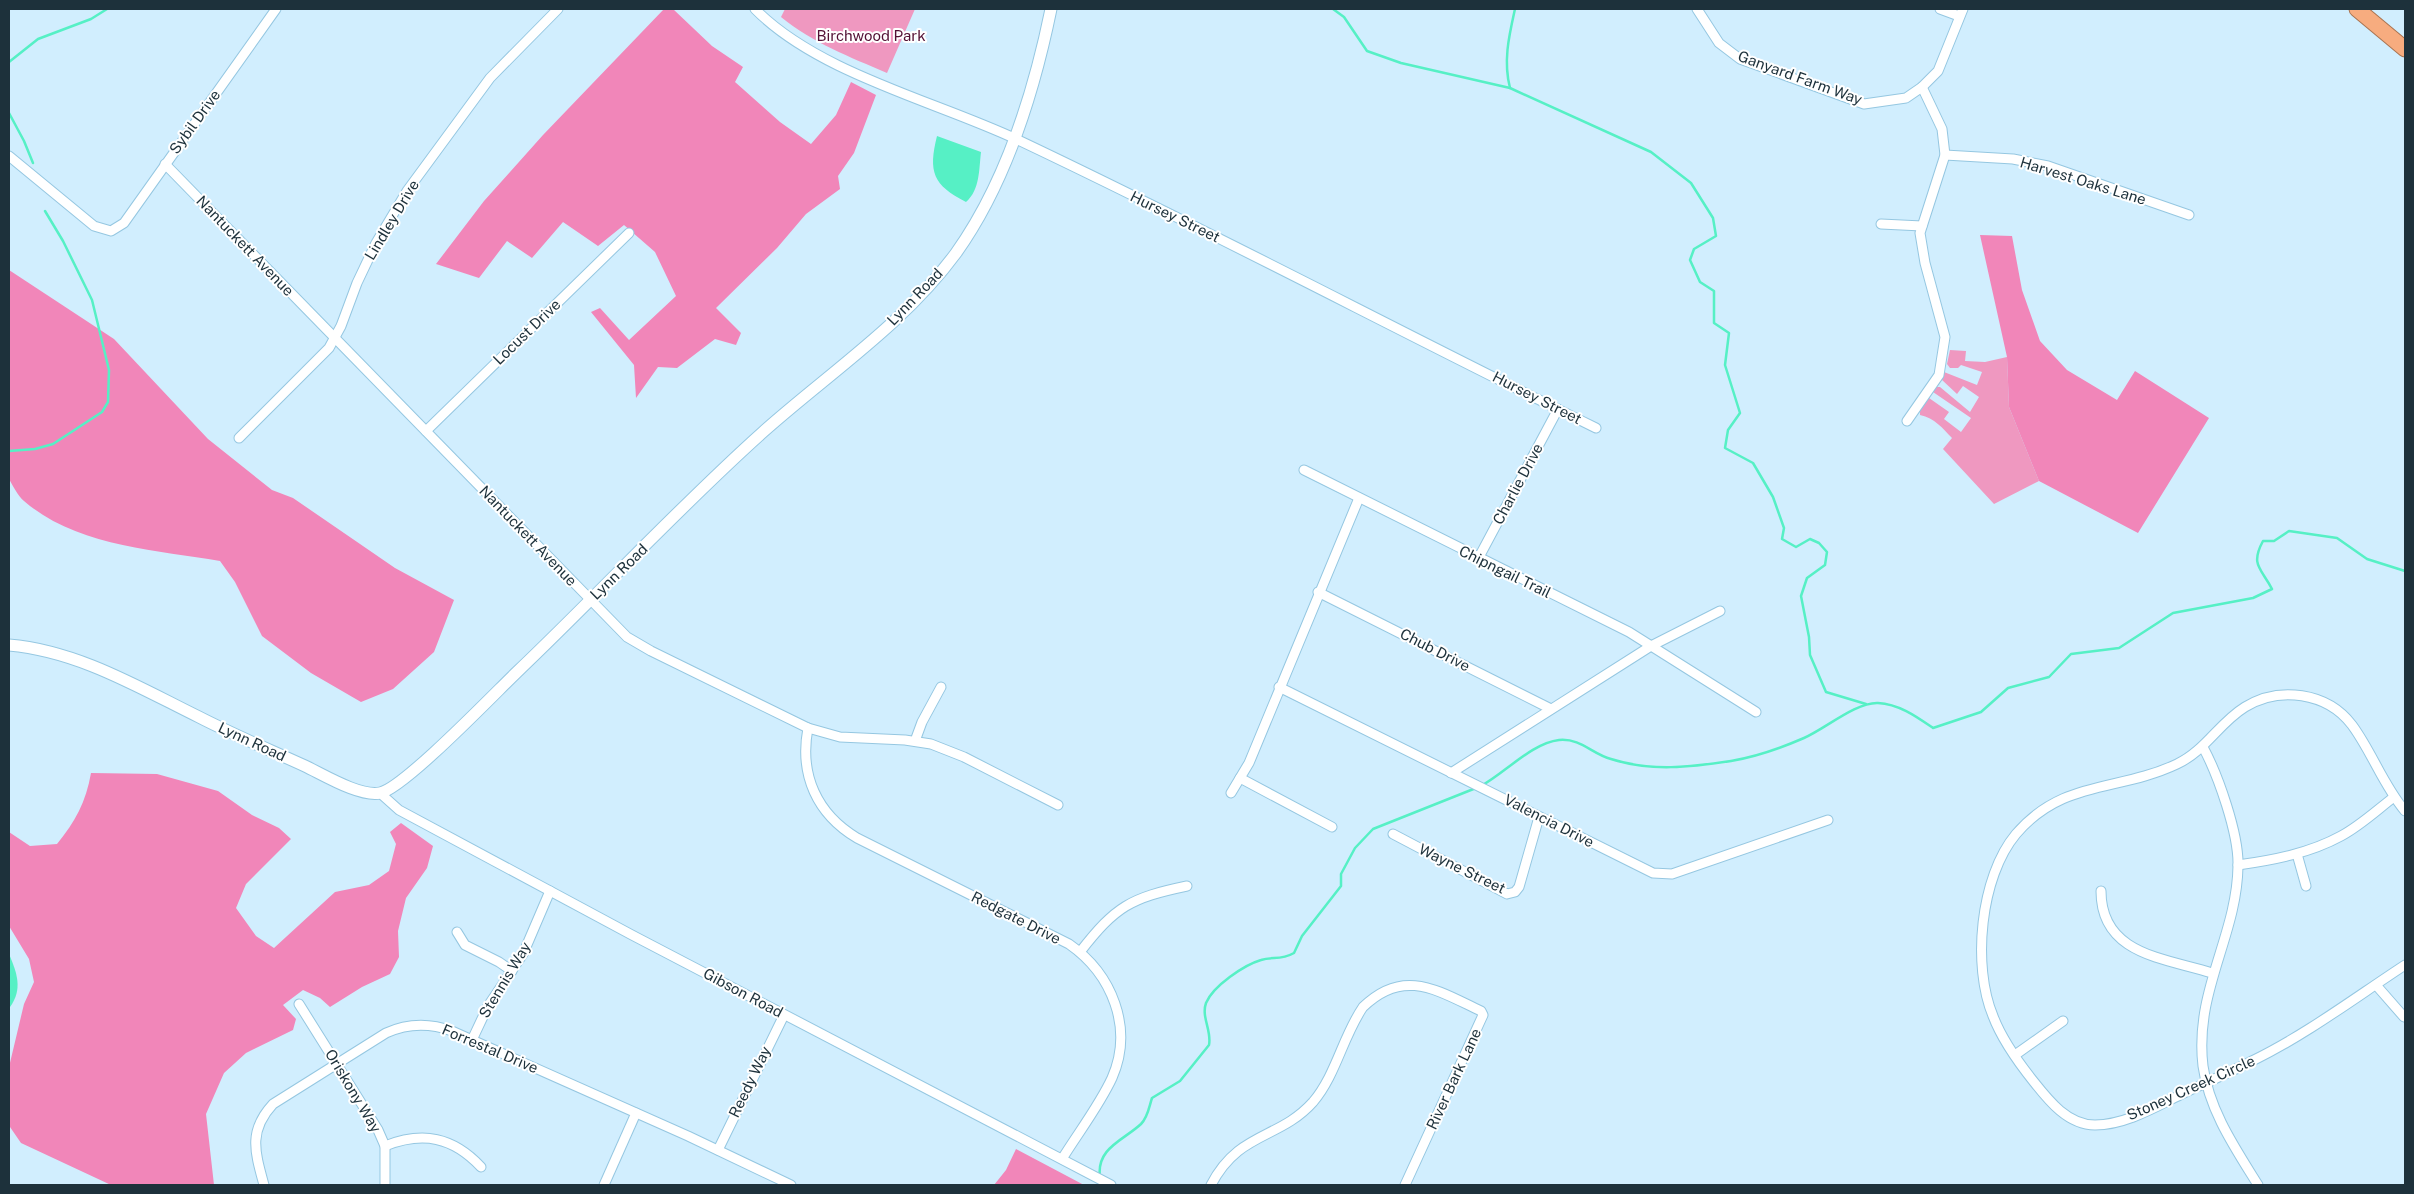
<svg xmlns="http://www.w3.org/2000/svg" width="2414" height="1194" font-family="'Public Sans',sans-serif">
<rect width="100%" height="100%" fill="#d1eefe"/>
<g fill="#ef98c0">
<path d="M785,9h130l-28,64c-37,-16 -74,-30 -106,-56z"/>
<path d="M1950,350l16,1 -1,10 20,1 22,-5 2,50 30,74 -45,23 -51,-55 9,-11c-10,-10 -17,-20 -32,-23v-5l9,-12 20,14 -5,7 17,13 10,-14 -38,-26 3,-5h4l30,25 9,-15 -16,-11 -6,8 -16,-15 3,-7 33,13 5,-13 -21,-7 -3,3h-8l-3,-4z"/>
</g>
<g fill="#f186b9">
<path d="M664,9h9l39,37 31,21 -8,15 45,40 31,22 25,-29 15,-33 25,13 -22,58 -16,23 2,13 -34,25 -29,34 -61,60 25,25 -5,12 -21,-6 -38,29 -19,-1 -22,31 -2,-33 -43,-53 9,-4 29,32 47,-44 -21,-44 -31,-27 -26,21 -35,-24 -31,36 -25,-17 -28,37 -43,-14 48,-63 59,-66z"/>
<path d="M1980,235l32,1 10,54 18,51 27,29 50,30 18,-29 74,47 -71,115 -99,-52 -30,-74 -2,-50z"/>
<path d="M9,270l105,69 94,100 64,51 21,8 102,70 59,32 -20,52 -41,37 -32,13 -50,-29 -49,-37 -27,-54 -15,-21c-65,-11 -144,-15 -196,-60 -6,-5 -11,-15 -15,-22z"/>
<path d="M91,773l66,1 61,17 34,24 27,13 12,11 -45,45 -10,24 20,28 18,12 61,-56 34,-7 20,-14 7,-27 -6,-12 11,-9 32,23 -6,22 -21,30 -8,33 1,26 -9,17 -28,13 -32,20 -10,-9 -17,-8 -20,15 13,14 -3,11 -47,23 -22,20 -18,41 8,71h-103l-90,-42 -11,-16 -1,-60 15,-63 10,-22 -5,-23 -20,-33v-94l21,14 27,-2c18,-22 29,-42 34,-71z"/>
<path d="M1016,1149l68,36h-90l12,-15z"/>
</g>
<g fill="#56f0c5">
<path d="M937,136l44,16c-2,17 -1,38 -15,50 -33,-17 -38,-30 -29,-66z"/>
<path d="M9,954c8,19 14,35 1,53z"/>
</g>
<g fill="none" stroke-linecap="round" stroke-linejoin="round">
<g stroke="#56f0c5" stroke-width="2.5">
<path d="M1333,9l11,8 23,34 34,12 109,25 141,64 40,31 22,35 3,18 -22,13 -4,11 10,22 14,9v32l15,10 -4,32 15,48 -12,17 -3,18 28,15 20,34 11,31 -2,11 14,8 14,-8 9,4 8,9 -2,13 -18,13 -6,18 8,41 1,18 16,37 40,12"/>
<path d="M9,62l29,-23 53,-20 16,-10"/>
<path d="M1510,88c-7,-27 -1,-52 5,-79"/>
<path d="M9,113l15,28 9,22"/>
<path d="M9,451l26,-2 18,-5 49,-32 6,-10 1,-32 -17,-70 -29,-59 -18,-30"/>
<path d="M1481,786c24,-13 51,-43 78,-46 22,-2 33,14 52,19 40,13 80,8 120,2 24,-4 50,-13 73,-23 21,-9 52,-36 74,-35 21,1 39,14 55,25l48,-16 27,-24 41,-11 22,-23 48,-6 54,-35 80,-15 19,-9c-11,-21 -22,-24 -9,-48h11l15,-10 48,7 30,21 38,12"/>
<path d="M1100,1177c-4,-29 24,-37 41,-53 7,-7 8,-17 11,-26l28,-17 29,-36c3,-14 -8,-28 -3,-42 7,-17 38,-38 55,-43 12,-4 19,1 33,-7l8,-17 39,-50v-12l14,-26 18,-19 103,-41"/>
</g>
<g stroke="#95c7e1" stroke-width="11">
<g id="minor">
<path d="M755,9c63,64 180,92 261,130 195,92 386,194 580,289"/>
<path d="M1697,9l22,34 21,16 124,45 42,-6 16,-11 16,-16 25,-62"/>
<path d="M1940,9l19,7"/>
<path d="M1945,155l68,4 35,7 141,49"/>
<path d="M9,156l85,70 17,5 13,-8 152,-214"/>
<path d="M165,164l462,473 24,14 157,77 32,9 65,3 26,4 33,13 94,48"/>
<path d="M1881,224l41,2"/>
<path d="M1907,421l32,-46 6,-38 -20,-74 -5,-30 25,-78 -3,-26 -20,-42"/>
<path d="M426,431l203,-198"/>
<path d="M239,438l90,-90 12,-22 16,-43 19,-40 31,-52 83,-113 68,-69"/>
<path d="M1304,470l325,162 127,80"/>
<path d="M1478,559l80,-150"/>
<path d="M1318,592l233,117"/>
<path d="M1279,687l374,186 19,1 156,-54"/>
<path d="M808,728c-9,47 9,86 49,110l212,106c43,30 65,84 43,134 -13,28 -34,55 -50,81"/>
<path d="M915,741l7,-19 19,-35"/>
<path d="M2203,747c15,28 36,87 35,119 -1,70 -44,125 -35,200 6,44 32,82 55,119"/>
<path d="M1451,773l200,-127 69,-35"/>
<path d="M1240,778l92,49"/>
<path d="M380,793l19,17 233,125 479,250"/>
<path d="M1231,793l18,-30 110,-265"/>
<path d="M2405,811c-22,-26 -33,-59 -53,-86 -25,-33 -73,-39 -107,-18 -26,16 -40,44 -68,57 -59,28 -114,15 -161,70 -36,43 -44,132 -23,182 9,24 25,46 41,66 15,19 34,43 61,43 31,0 62,-19 89,-32 23,-11 47,-21 70,-33 53,-26 102,-63 151,-95"/>
<path d="M1393,834l114,60 8,-2 4,-5 20,-70"/>
<path d="M2297,854l9,32"/>
<path d="M2238,865c36,-5 72,-12 103,-29 19,-10 36,-26 53,-39"/>
<path d="M2101,891c0,64 64,67 111,82"/>
<path d="M457,932l8,13 34,17 13,9"/>
<path d="M1080,952c36,-46 50,-54 107,-66"/>
<path d="M2376,985l28,32"/>
<path d="M299,1004l79,126 7,16v39"/>
<path d="M472,1040l16,-34 35,-52 27,-63"/>
<path d="M2015,1055l48,-34"/>
<path d="M385,1146c38,-15 68,-9 96,21"/>
<path d="M718,1150l66,-135"/>
<path d="M264,1185c-9,-33 -16,-54 9,-81l113,-71c22,-10 44,-10 66,-2l236,105 103,49"/>
<path d="M604,1185l32,-72"/>
<path d="M1211,1185c28,-54 68,-45 102,-83 23,-27 30,-66 50,-95 41,-40 75,-16 118,4l2,4 -78,170"/>
</g>
</g>
<g stroke="#95c7e1" stroke-width="13">
<path id="tertiary" d="M9,645c69,6 129,42 190,72 35,18 71,33 106,49 19,9 55,31 75,27 24,-5 114,-99 137,-121 83,-79 161,-164 246,-240 65,-58 141,-108 193,-179 50,-70 78,-161 95,-244"/>
</g>
<g stroke="#a97452" stroke-width="17">
<path id="trunk" d="M2357,9l48,40"/>
</g>
<use href="#minor" stroke="#fff" stroke-width="9"/>
<use href="#tertiary" stroke="#fff" stroke-width="11"/>
<use href="#trunk" stroke="#f7ac7f" stroke-width="15"/>
</g>
<g text-anchor="middle" stroke-width="4" stroke-linejoin="round" paint-order="stroke">
<g font-size="15" fill="#531135" stroke="#fff">
<text x="871" y="41">Birchwood Park</text>
</g>
<g font-size="15" fill="#1d313b" stroke="#fff">
<text transform="translate(1800 78) rotate(20)" y="5">Ganyard Farm Way</text>
<text transform="translate(195 122) rotate(-54)" y="5">Sybil Drive</text>
<text transform="translate(2083 181) rotate(17)" y="5">Harvest Oaks Lane</text>
<text transform="translate(1175 217) rotate(26)" y="5">Hursey Street</text>
<text transform="translate(392 220) rotate(-59)" y="5">Lindley Drive</text>
<text transform="translate(245 246) rotate(46)" y="5">Nantuckett Avenue</text>
<text transform="translate(915 297) rotate(-46)" y="5">Lynn Road</text>
<text transform="translate(527 332) rotate(-44)" y="5">Locust Drive</text>
<text transform="translate(1537 398) rotate(27)" y="5">Hursey Street</text>
<text transform="translate(1518 484) rotate(-62)" y="5">Charlie Drive</text>
<text transform="translate(528 536) rotate(46)" y="5">Nantuckett Avenue</text>
<text transform="translate(619 572) rotate(-44)" y="5">Lynn Road</text>
<text transform="translate(1505 572) rotate(26)" y="5">Chipngail Trail</text>
<text transform="translate(1435 650) rotate(27)" y="5">Chub Drive</text>
<text transform="translate(252 742) rotate(25)" y="5">Lynn Road</text>
<text transform="translate(1549 821) rotate(27)" y="5">Valencia Drive</text>
<text transform="translate(1462 869) rotate(26)" y="5">Wayne Street</text>
<text transform="translate(1016 918) rotate(27)" y="5">Redgate Drive</text>
<text transform="translate(505 980) rotate(-59)" y="5">Stennis Way</text>
<text transform="translate(743 993) rotate(28)" y="5">Gibson Road</text>
<text transform="translate(490 1049) rotate(23)" y="5">Forrestal Drive</text>
<text transform="translate(1454 1079) rotate(-65)" y="5">River Bark Lane</text>
<text transform="translate(750 1082) rotate(-64)" y="5">Reedy Way</text>
<text transform="translate(2191 1088) rotate(-24)" y="5">Stoney Creek Circle</text>
<text transform="translate(353 1091) rotate(59)" y="5">Oriskony Way</text>
</g>
</g>
<rect width="2414" height="1194" fill="none" stroke="#1d313b" stroke-width="20"/>
</svg>
